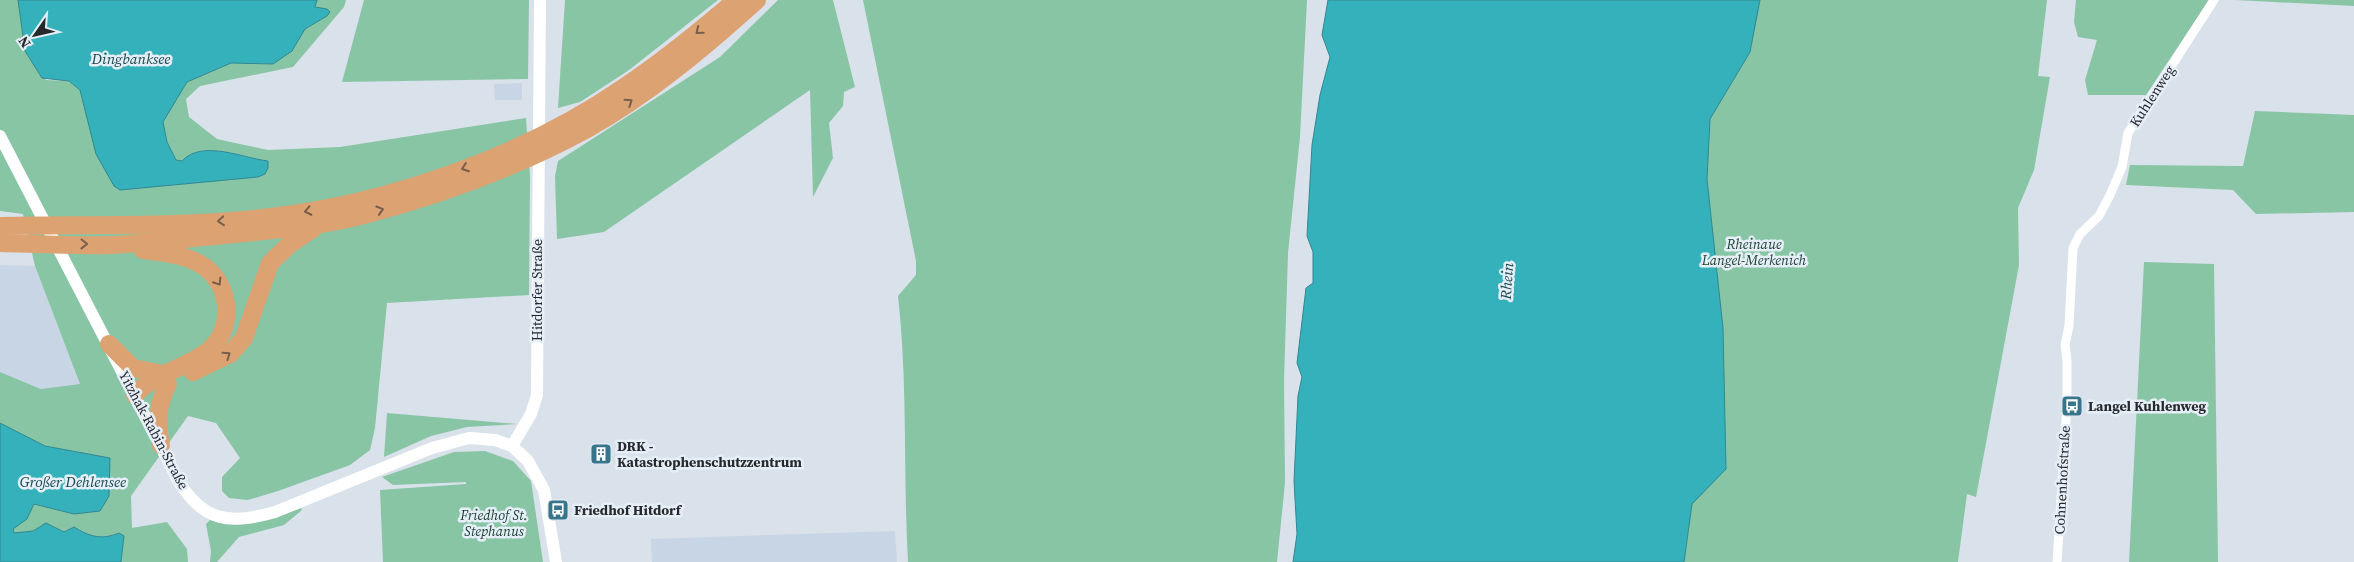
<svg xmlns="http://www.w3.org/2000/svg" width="2354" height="562" font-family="'Source Serif 4',serif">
<rect width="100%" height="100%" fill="#d9e1ea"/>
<g fill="#c8d5e4">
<path d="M522,83v17h-27l-1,-16z"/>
<path d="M0,265l35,1 45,118 -39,5 -41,-17z"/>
<path d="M895,531l2,31h-245l-1,-23z"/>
</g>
<g fill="#88c5a5">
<path d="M0,0h18l7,51 21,29 23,1 11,9 5,20 35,80 138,-13 7,-3 3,-13c-25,-4 -66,-22 -86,0l-6,-1 -9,-18 -5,-20 25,-40 44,-19 42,1 19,-13 13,-22 22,-13v-7l-13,-2 3,-7h29l-2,7 -51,60 -93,19 -14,13 3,18 28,22 51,11 72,-3 186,-29 4,58 -1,119 -142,8 -12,125 -5,22 -20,15 -72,26 -30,9 -19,-2 -7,-7v-14l18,-19 -24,-35 -28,-7 -57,80 1,32 35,-6 20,27 1,13h-67l3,-26 -5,-3c-17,7 -29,4 -45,-6l-10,5 -18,-9 -13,8 -19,3 -2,-5 15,-10 7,-15 40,10 15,-3 20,-53 -64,-12 -45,-23v-51l41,17 39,-5 -45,-118 -12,-52 -23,-3z"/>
<path d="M364,0h165l-1,79 -186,3z"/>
<path d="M565,0h153l-89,70 -49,32 -22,6z"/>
<path d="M778,0h55l22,87 -11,5 -1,14 -14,17 4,35 -20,39 -3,-107 -206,142 -47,7 -2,-63 3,-15 162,-104z"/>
<path d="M863,0h444l-7,137 -12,116 -4,128 1,102 -8,79h-369c-5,-89 0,-177 -10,-266l18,-21v-14z"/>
<path d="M1520,0h527l-9,76 12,1 -16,93 -16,38 1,57 -43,232 -9,-3 -9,68h-476z"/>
<path d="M2076,0h133l-63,95h-58l-3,-15 12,-40 -19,-3 -4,-15z"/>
<path d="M2235,0h119v6z"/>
<path d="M2255,111l99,4v97l-98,2 -23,-24 -107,-5 4,-20 113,1z"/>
<path d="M2144,262l70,2 4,298h-89z"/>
<path d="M387,413l130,11 -50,3 -36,9 -47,21z"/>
<path d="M485,451l28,10 18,20 12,81h-160l-3,-72 86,-6v-2l-73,3 -11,-8 72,-25z"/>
<path d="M301,508l1,2 -18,15 -45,12 -22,25h-7l1,-11 -5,-27 4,-4c32,11 60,-1 91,-12z"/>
</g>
<g fill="#35b1bb" stroke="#308890">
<path d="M18,0h299l-2,7 12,2 3,3 -3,4 -22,13 -13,22 -19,13 -42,-1 -44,19 -24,40 4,20 9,18 6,1c20,-22 61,-3 86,0v7l-3,6 -7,3 -138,13 -6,-4 -18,-32 -16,-64 -11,-9 -27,-3 -17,-27z"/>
<path d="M1328,0h432l-10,52 -40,67 -3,60 16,149 3,141 -34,35 -8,58h-391l4,-28 -3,-53 4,-85 4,-19 -5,-14 9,-75 7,-5v-31l-6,-16 5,-91 8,-50 10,-38 -8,-22z"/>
<path d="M0,423l45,23 65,12 -1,38 -9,15 -26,3 -40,-10 -7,15 -14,10 1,4 19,-2 13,-8 18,9 10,-5c16,10 28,13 45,6l5,3 -3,26h-121z"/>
</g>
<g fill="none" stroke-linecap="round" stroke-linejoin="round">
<path stroke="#fff" stroke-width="9" d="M2057,562l10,-158v-43l-2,-16 4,-19 4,-78 7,-14 19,-18 11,-21 12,-28 6,-34 86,-133"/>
<g stroke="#fff" stroke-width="12">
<path d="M0,136l178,344c25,42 52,45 97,32l157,-64 37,-10 26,2 17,6 16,15 16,29 12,72"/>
<path d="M512,446l19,-32 6,-19 3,-395"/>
</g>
<g stroke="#dca272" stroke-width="18">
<path d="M0,226c90,-2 181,2 271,-9 119,-14 253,-61 352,-129 40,-27 77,-57 113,-88"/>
<path d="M0,243c37,1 74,3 111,2 41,-2 82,-7 123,-11 43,-4 88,-8 130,-19 77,-20 153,-48 223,-86 61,-34 118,-82 170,-129"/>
<path d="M109,344l24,24 30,6"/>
<path d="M193,372l37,-18 14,-16 26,-75 20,-19 24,-16"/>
<path d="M135,395c26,-31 87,-29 91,-78 1,-11 0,-20 -5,-30 -14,-31 -48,-33 -78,-37"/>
<path d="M161,445c-4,-22 -4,-41 7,-61"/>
</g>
</g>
<defs><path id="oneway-chevron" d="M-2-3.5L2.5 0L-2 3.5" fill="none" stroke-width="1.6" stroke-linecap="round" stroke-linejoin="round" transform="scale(1.25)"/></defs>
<g stroke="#775f4c">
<use href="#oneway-chevron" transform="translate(699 31) rotate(141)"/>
<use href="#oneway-chevron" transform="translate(629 102) rotate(-34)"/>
<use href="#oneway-chevron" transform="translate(465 168) rotate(160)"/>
<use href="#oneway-chevron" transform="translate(380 210) rotate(-17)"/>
<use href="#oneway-chevron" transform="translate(308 211) rotate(168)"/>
<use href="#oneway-chevron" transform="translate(221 221) rotate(175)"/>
<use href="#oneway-chevron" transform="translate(84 244) rotate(1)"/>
<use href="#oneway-chevron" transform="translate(218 282) rotate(58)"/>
<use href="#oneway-chevron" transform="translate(227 355) rotate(-35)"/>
</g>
<defs>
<g id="bus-square" transform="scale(1.125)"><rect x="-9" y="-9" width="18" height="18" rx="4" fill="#38758b" stroke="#e6eef7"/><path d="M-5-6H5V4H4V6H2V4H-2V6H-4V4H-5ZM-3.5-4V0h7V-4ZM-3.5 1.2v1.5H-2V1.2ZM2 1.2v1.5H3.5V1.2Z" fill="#fff"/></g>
<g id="building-square" transform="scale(1.125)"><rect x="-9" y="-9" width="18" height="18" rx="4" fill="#38758b" stroke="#e6eef7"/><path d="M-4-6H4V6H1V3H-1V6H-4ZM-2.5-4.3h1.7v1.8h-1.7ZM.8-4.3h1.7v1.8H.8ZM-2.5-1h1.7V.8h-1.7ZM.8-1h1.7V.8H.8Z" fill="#fff"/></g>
</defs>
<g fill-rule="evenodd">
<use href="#bus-square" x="2072" y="406"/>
<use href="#building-square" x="601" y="454"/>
<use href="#bus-square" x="558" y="510"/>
</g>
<g text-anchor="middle" stroke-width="5" stroke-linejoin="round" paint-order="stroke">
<g font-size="14" fill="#25282c" stroke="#e6eef7">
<text transform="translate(2152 96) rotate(-57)" y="5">Kuhlenweg</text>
<text transform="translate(537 290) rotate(-90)" y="5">Hitdorfer Straße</text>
<text transform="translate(154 430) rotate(62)" y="5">Yitzhak-Rabin-Straße</text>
<text transform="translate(2062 480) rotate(-87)" y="5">Cohnenhofstraße</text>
</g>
<g font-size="14" font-style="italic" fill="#193f2e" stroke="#e6eef7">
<text x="1754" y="249">Rheinaue<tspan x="1754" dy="16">Langel-Merkenich</tspan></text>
<text x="494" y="520">Friedhof St.<tspan x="494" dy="16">Stephanus</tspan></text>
</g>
<g font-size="14" font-weight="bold" fill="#25282c" stroke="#e6eef7" text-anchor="start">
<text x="2088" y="411">Langel Kuhlenweg</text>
<text x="617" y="451">DRK -<tspan x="617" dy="16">Katastrophenschutzzentrum</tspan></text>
<text x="574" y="515">Friedhof Hitdorf</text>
</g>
<g font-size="15" font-style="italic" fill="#154a4e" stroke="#e6eef7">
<text x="131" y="64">Dingbanksee</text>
<text transform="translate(1507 281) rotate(-86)" y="5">Rhein</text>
<text x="73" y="487">Großer Dehlensee</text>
</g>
</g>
<g transform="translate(35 35) rotate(236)" stroke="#e6eef7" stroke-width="4" paint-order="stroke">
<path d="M0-4L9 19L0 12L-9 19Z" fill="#25282c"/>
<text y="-8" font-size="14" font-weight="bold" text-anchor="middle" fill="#25282c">N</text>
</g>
</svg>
